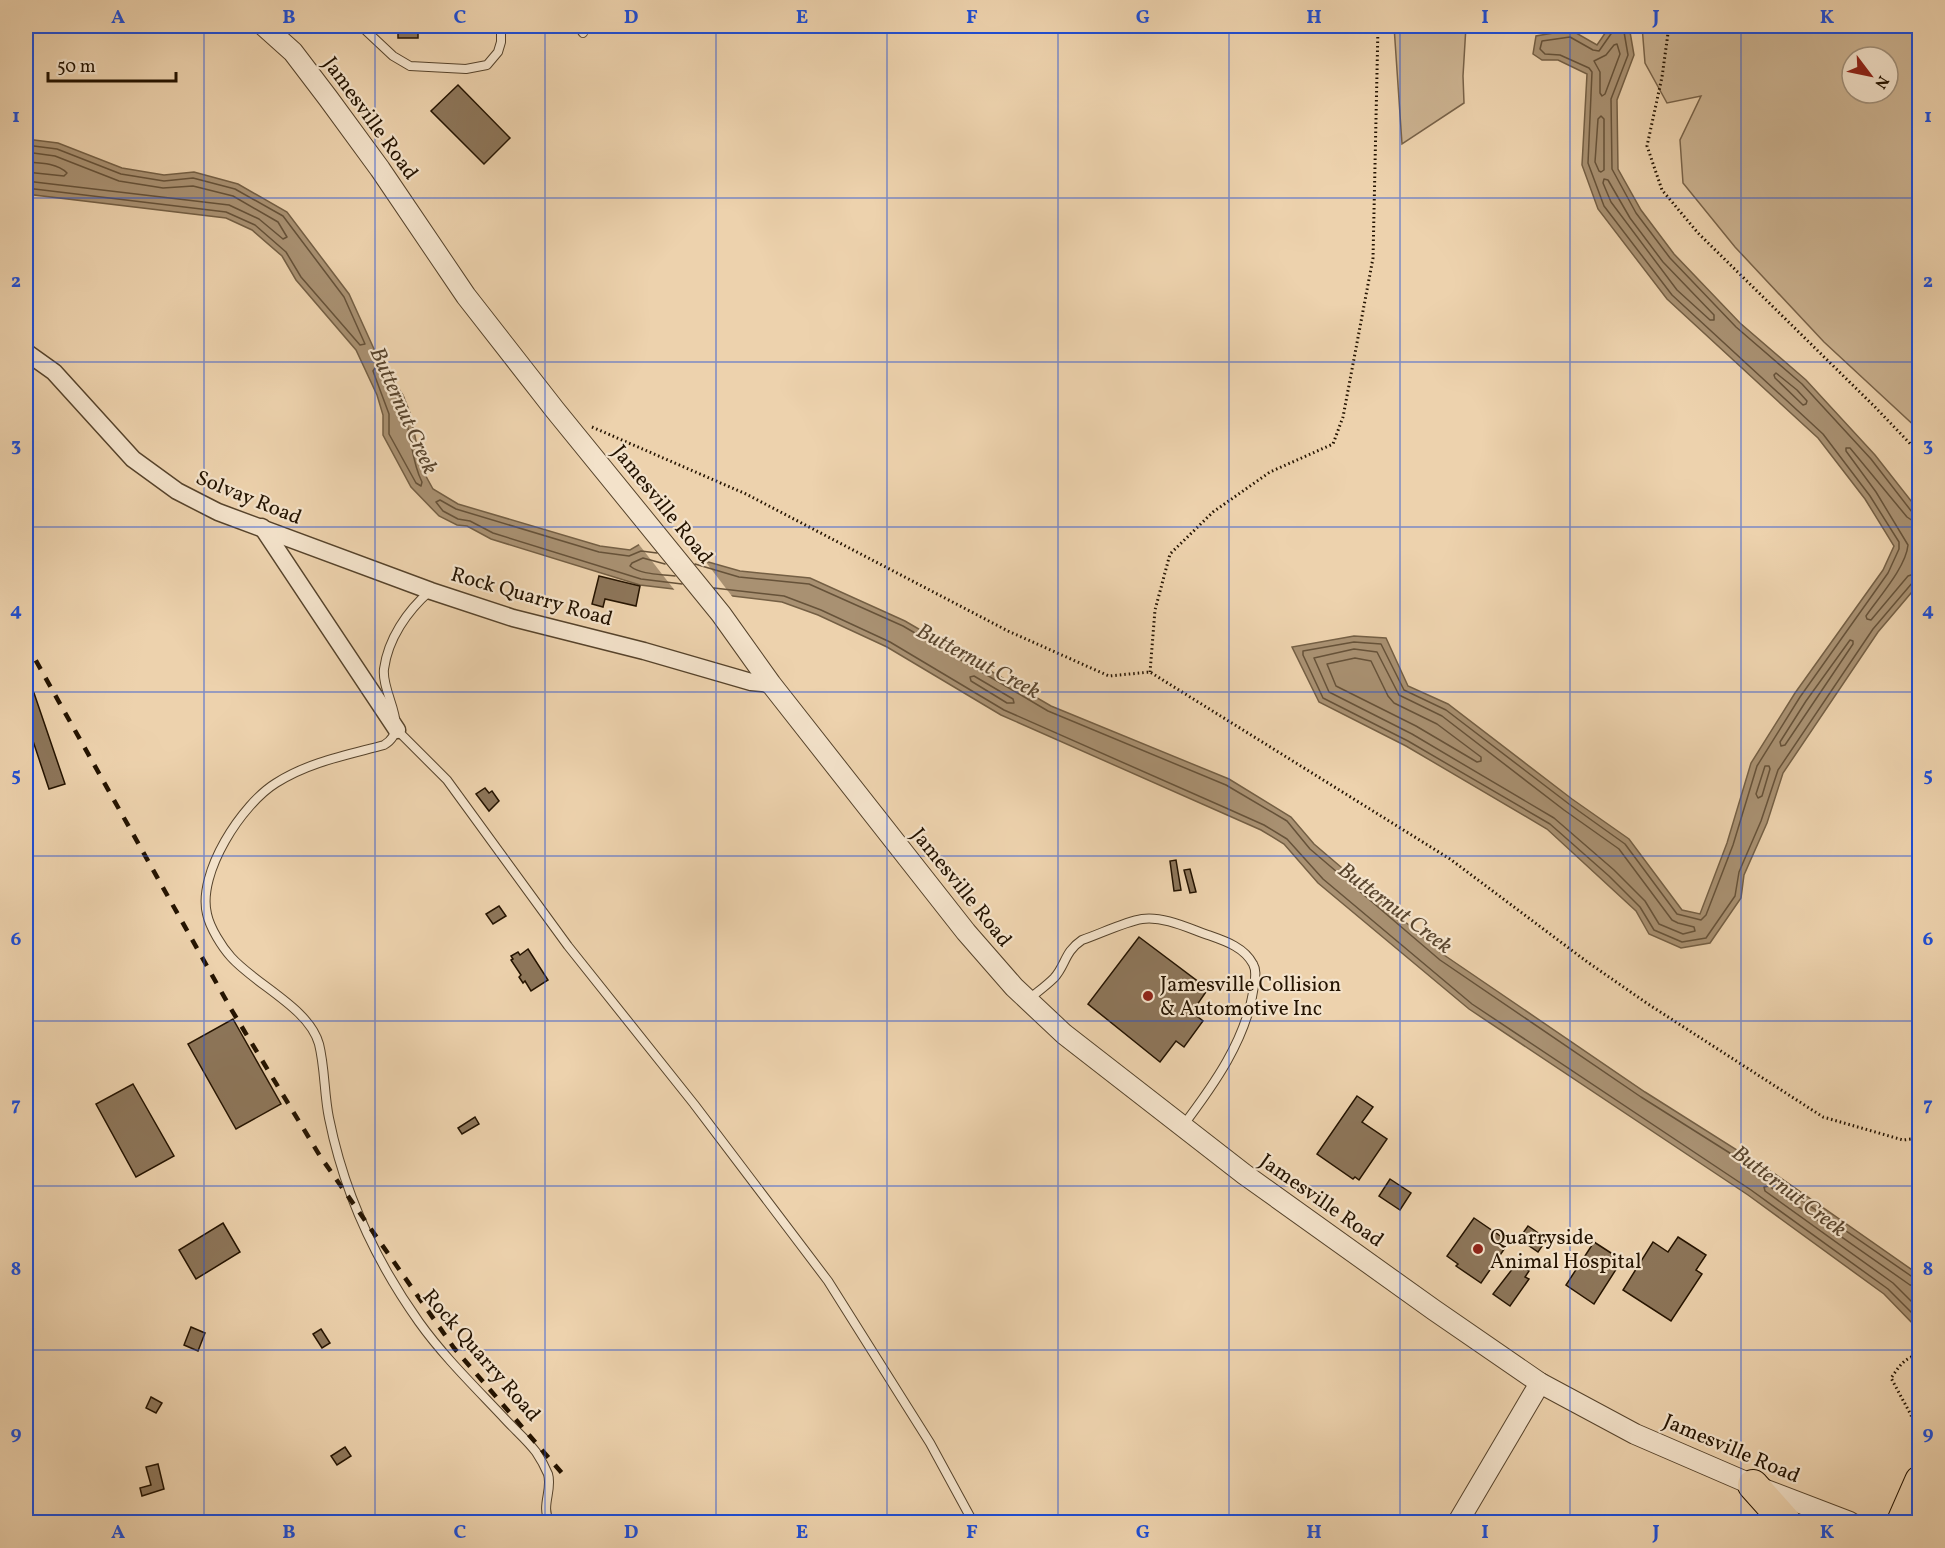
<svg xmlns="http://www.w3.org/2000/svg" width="1945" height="1548" font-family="Vollkorn,serif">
<rect width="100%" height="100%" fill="#edd2ad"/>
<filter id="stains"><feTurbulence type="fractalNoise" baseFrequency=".00333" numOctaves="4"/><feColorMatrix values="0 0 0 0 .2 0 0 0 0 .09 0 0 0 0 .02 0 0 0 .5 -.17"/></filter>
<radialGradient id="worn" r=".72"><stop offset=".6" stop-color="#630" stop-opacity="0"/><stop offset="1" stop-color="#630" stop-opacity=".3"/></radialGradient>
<g fill="#cbb290" stroke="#786248" stroke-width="1.5" fill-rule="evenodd">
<path d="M1394,26h72l-3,50 1,27 -62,41z"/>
<path d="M1642,26h277v404l-95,-88 -89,-95 -52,-64 -3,-43 21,-44 -34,7 -22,-40zM1852,57h36v36h-36z"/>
</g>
<g fill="#a99172" stroke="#745f44" stroke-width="1.5">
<path d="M1610,26h19l5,29 -17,45 1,69 23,41 33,44 66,69 66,57 69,75 44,56 1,69 -3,6 -39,46 -95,141 -16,50 -23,52 -3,23 -31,45 -29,5 -32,-14 -13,-23 -89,-82 -141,-83 -87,-44 -27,-55 62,-11 32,2 22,48 40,18 124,95 57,40 53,71 18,4 27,-71 24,-80 44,-70 88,-123 11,-24 -29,-47 -47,-61 -151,-139 -69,-90 -16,-44 5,-91 -29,-14h-16l-9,-6 3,-18 35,-6 26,15z"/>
<path d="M26,139l32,4 64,25 42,7 30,-3 44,12 49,28 62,82 30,66 24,35 7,18 12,56 11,20 25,15 142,42 30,4 10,-6 12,2 88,25 70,7 95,43 146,85 178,73 62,38 23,27 130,111 201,137 130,82 143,100 1,56 -35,-36 -136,-99 -279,-186 -151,-126 -34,-39 -23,-14 -260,-115 -114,-68 -69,-32 -36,-13 -142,-17 -149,-46 -24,-13 -10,-1 -18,-9 -28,-29 -28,-52v-20l-6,-20 -21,-45 -60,-70 -14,-24 -30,-26 -26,-12 -200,-24z"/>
</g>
<path fill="#edd2ad" d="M640,541l12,2 50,14 32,42 -58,-7 -39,-50z"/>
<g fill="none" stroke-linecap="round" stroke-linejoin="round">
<g stroke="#665239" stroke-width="1.5">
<path d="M1614,26l-1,5 -14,20 -6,-1 -23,-13 -28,4 -2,8 5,5 15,1 29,13 3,4 -4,91 16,43 68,89 151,139 47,62 29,46v7l-11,24 -88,124 -43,69 -24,79 -27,70 -5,5 -24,-6 -52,-70 -56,-40 -123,-94 -42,-20 -23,-46 -27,-2 -51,9v4l20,43 85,43 142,83 59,52 31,31 14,23 28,12 24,-4 29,-42 4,-24 22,-51 17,-51 95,-141 40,-47 7,-2"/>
<path d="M1623,26l5,29 -17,44 1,70 24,44 34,45 66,69 66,57 69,75 41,53 8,2"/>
<path d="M1617,44l3,10 -15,40 -3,2 -2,-3v-21l-6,-11 12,-6 8,-10z"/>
<path d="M1601,116l3,3v51l-3,2 -2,-1 -4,-9 3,-43z"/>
<path d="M26,145l31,4 64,25 43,7 29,-3 42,11 48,27 61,81 21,47 -5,1 -59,-68 -15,-25 -31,-27 -29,-13 -200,-24"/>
<path d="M26,152l29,4 64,25 44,7 30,-2 40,10 45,26 9,15 -4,2 -24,-20 -30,-14 -203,-24"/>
<path d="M26,162c14,1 31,1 41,11l-3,3 -38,-4"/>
<path d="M1604,179l4,1 22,38 33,44 51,53v5h-4l-33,-30 -66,-88 -8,-19z"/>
<path d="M375,368l3,1c9,14 20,28 26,45 8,22 7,47 18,68l-1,4 -5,-3 -27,-49v-20l-16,-43z"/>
<path d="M1776,373l21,17 10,11 -1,3 -3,1 -28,-27 -1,-3z"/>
<path d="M1920,522l-7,-1 -6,-4 -57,-69h-4v3l30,41 32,53c-2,22 -29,52 -42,71l1,3 4,1 37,-44 12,-4"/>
<path d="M657,553l-16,-2 -12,5 -30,-4 -143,-43 -16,-9 -4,2 7,9 15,8 12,2 23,12 148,46 41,5"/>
<path d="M665,564l-22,-6 -11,5 -2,3c11,9 31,8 45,10"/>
<path d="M695,564l44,13 70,7 94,42 145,85 178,74 61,36 23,28 130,111 201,137 130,82 143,99 6,1"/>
<path d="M714,588l70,8 37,14 69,32 114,68 222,98 38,17 23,14 36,40 149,125 279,186 137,99 32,32"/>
<path d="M1850,640l3,1v3l-68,101 -4,1 -1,-4 26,-41z"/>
<path d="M1354,649l23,3 22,43 43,21 122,94 55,39 53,71 6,3 16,4 1,4 -12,3 -24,-10 -14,-23 -31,-31 -60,-52 -142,-84 -83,-42 -15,-34z"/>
<path d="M1355,658l16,3 17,35 6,7 43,21 44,33v4l-4,1 -61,-36 -80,-40 -9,-22z"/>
<path d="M974,676l39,23 1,4h-7l-36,-22 -1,-4z"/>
<path d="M1765,766h4l1,3 -8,27 -4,2 -2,-4z"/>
<path d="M1920,1287l-10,-2 -141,-99 -5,1 1,4 128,92 27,27"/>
</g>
</g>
<g fill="#8d765a" stroke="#241300" stroke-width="1.5">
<path d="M393,26h25v12h-20v-5h-5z"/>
<path d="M458,85l52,53 -26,26 -53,-53z"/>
<path d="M599,576l41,10 -4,20 -31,-7 -2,8 -11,-3z"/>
<path d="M34,693l31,91 -16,5 -23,-69v-24z"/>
<path d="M485,788l4,5 3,-2 7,10 -10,10 -13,-17z"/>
<path d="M1176,860l5,30 -7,1 -4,-30z"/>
<path d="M1190,869l6,23 -6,1 -6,-23z"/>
<path d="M499,906l7,10 -13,8 -7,-10z"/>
<path d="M1139,937l69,52 -16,23 11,9 -19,26 -8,-6 -16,21 -72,-58z"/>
<path d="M528,949l20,31 -17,11 -6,-10 -2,2 -4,-6 2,-2 -10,-15 2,-1 -2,-3 7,-4 2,3z"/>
<path d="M233,1019l48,85 -45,25 -48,-85z"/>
<path d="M133,1084l41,72 -38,21 -40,-73z"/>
<path d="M1357,1096l16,11 -11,15 25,17 -28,41 -4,-3 -2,2 -36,-25z"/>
<path d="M475,1117l4,7 -17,10 -4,-6z"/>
<path d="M1390,1179l21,14 -11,17 -21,-14z"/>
<path d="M1474,1218l35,24 -28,41 -25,-17 2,-2 -11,-8z"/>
<path d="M223,1223l17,29 -44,27 -17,-29z"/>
<path d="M1528,1226l19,13 -9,13 -19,-13z"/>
<path d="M1678,1237l28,18 -10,15 6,4 -31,47 -48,-31 30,-48 15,10z"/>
<path d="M1594,1242l28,18 -28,44 -28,-19z"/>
<path d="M1517,1263l12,8 -4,6 4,2 -19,27 -17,-12z"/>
<path d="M191,1327l14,6 -7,18 -14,-6z"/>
<path d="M321,1329l9,14 -8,5 -9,-14z"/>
<path d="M151,1397l11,6 -6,10 -10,-5z"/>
<path d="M345,1447l6,9 -14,9 -6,-9z"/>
<path d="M158,1464l6,25 -22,7 -2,-8 11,-3 -5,-18z"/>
</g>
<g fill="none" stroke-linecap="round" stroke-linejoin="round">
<g stroke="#56432b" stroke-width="10">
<g id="service">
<path d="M361,26l32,30 17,10 56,3 21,-4 11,-13 3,-10v-16"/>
<path d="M578,26l5,7"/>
<path d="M430,591c-23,20 -42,48 -46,78 -3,25 28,60 0,76 -37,10 -75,17 -108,38 -34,21 -79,90 -69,131 3,14 15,33 24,43 25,28 78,51 88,87 6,24 5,50 10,74 15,75 46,142 90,204 25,35 57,66 86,97 10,11 22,21 31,33 4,6 9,15 12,22 5,16 -8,33 2,48"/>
<path d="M397,730l50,50 121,166 126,158 134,177 102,162 43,79"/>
<path d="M1028,1000c8,-7 18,-14 26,-22 12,-13 10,-26 28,-38 18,-6 42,-18 60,-21 22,-3 46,9 66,16 17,6 36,12 45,29 4,7 2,14 1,22 -7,53 -41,100 -72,141"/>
</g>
</g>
<g stroke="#56432b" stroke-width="19">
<g id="minor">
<path d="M26,352l28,20 79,87 44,32 41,21 213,79 82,27 131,33 107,31 20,2"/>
<path d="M262,527l135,203"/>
</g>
</g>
<g stroke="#56432b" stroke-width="22">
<g id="tertiary">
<path d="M264,26l29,26 35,46 52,71 86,127 89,114 166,204 50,70 195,248 48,55 50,47 180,140 190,136 106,73 95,51 118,51 97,37"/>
<path d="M1458,1522l82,-139"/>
</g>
</g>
<g stroke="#241300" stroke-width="32">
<g id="motorway">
<path d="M1753,1485l33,37"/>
<path d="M1902,1522l18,-41"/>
</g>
</g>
<g stroke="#241300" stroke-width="3" stroke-dasharray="1.5 3" stroke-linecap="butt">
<path d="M1669,26l-7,51 -15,69 15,44 36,43 177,174 45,47"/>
<path d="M592,427l154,67 262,137 101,45 41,-4 300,187 136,102 62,43 175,113 80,23 17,-2"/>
<path d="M1150,672l5,-62 15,-56 43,-42 57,-40 63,-28 10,-27 30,-159 5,-232"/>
<path d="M1914,1425l-3,-10 -20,-37c8,-11 14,-22 29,-23"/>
</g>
<use href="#service" stroke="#f3e2ca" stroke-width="8"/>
<use href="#minor" stroke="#f3e2ca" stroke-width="16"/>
<use href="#tertiary" stroke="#f3e2ca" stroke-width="20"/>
<use href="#motorway" stroke="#edd2ad" stroke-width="30"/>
<path stroke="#241300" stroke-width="4.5" stroke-dasharray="10 10" stroke-linecap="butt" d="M26,643l205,366 89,147 134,192 113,131"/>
</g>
<path fill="none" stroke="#1d4ed8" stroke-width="1.5" stroke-opacity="0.55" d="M204,26v1496M375,26v1496M545,26v1496M716,26v1496M887,26v1496M1058,26v1496M1229,26v1496M1400,26v1496M1570,26v1496M1741,26v1496M26,198h1894M26,362h1894M26,527h1894M26,692h1894M26,856h1894M26,1021h1894M26,1186h1894M26,1350h1894"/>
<g fill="#8f2418" stroke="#f3e2ca" stroke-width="2">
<circle cx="1148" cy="996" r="6"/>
<circle cx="1478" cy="1249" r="6"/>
</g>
<g text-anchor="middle" stroke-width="4.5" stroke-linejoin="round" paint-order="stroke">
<g font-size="21" fill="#241300" stroke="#f3e2ca">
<text transform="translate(371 118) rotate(54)" y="7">Jamesville Road</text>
<text transform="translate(249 497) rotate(22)" y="7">Solvay Road</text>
<text transform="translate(663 504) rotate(51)" y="7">Jamesville Road</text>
<text transform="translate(532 596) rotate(16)" y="7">Rock Quarry Road</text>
<text transform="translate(962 887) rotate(51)" y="7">Jamesville Road</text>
<text transform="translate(1322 1200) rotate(35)" y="7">Jamesville Road</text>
<text transform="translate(482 1355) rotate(49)" y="7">Rock Quarry Road</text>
<text transform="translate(1732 1448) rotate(23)" y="7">Jamesville Road</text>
</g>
<g font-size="21" fill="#241300" stroke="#f3e2ca" text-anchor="start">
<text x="1160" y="991">Jamesville Collision<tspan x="1160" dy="24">&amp; Automotive Inc</tspan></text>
<text x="1490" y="1244">Quarryside<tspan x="1490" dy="24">Animal Hospital</tspan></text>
</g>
<g font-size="22" font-style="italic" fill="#59452e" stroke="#f3e2ca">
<text transform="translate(405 410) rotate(66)" y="8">Butternut Creek</text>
<text transform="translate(979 660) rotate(28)" y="8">Butternut Creek</text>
<text transform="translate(1396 907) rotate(37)" y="8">Butternut Creek</text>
<text transform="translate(1790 1190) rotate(37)" y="8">Butternut Creek</text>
</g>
</g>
<rect width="1945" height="1548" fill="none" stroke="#edd2ad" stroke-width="66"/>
<g transform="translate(1870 75) rotate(122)"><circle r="28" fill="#f3e2ca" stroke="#a08f79" stroke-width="1.5"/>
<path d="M0-4.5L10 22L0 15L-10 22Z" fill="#8f2418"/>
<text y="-9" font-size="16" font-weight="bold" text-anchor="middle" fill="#241300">N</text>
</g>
<path d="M48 72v9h128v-9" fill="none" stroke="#241300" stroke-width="3"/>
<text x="57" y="72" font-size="18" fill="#241300" stroke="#f3e2ca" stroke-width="4.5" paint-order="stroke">50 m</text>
<rect x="33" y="33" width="1879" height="1482" fill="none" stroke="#1d4ed8" stroke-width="2"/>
<g font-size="20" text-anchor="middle" font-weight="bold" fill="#1d4ed8">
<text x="118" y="23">A</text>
<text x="289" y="23">B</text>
<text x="460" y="23">C</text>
<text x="631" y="23">D</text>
<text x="802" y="23">E</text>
<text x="972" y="23">F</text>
<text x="1143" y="23">G</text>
<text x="1314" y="23">H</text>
<text x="1485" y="23">I</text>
<text x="1656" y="23">J</text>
<text x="1827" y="23">K</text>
<text x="16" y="122">1</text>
<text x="1928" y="122">1</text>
<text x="16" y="287">2</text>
<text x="1928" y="287">2</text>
<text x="16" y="451">3</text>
<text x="1928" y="451">3</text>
<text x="16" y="616">4</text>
<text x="1928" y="616">4</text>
<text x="16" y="781">5</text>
<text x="1928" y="781">5</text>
<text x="16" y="945">6</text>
<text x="1928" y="945">6</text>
<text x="16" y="1110">7</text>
<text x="1928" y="1110">7</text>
<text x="16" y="1275">8</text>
<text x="1928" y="1275">8</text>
<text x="16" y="1439">9</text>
<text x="1928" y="1439">9</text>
<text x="118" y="1538">A</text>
<text x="289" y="1538">B</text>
<text x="460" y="1538">C</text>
<text x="631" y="1538">D</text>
<text x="802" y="1538">E</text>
<text x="972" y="1538">F</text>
<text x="1143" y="1538">G</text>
<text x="1314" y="1538">H</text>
<text x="1485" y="1538">I</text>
<text x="1656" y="1538">J</text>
<text x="1827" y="1538">K</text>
</g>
<rect width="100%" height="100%" filter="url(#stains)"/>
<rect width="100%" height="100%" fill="url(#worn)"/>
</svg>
